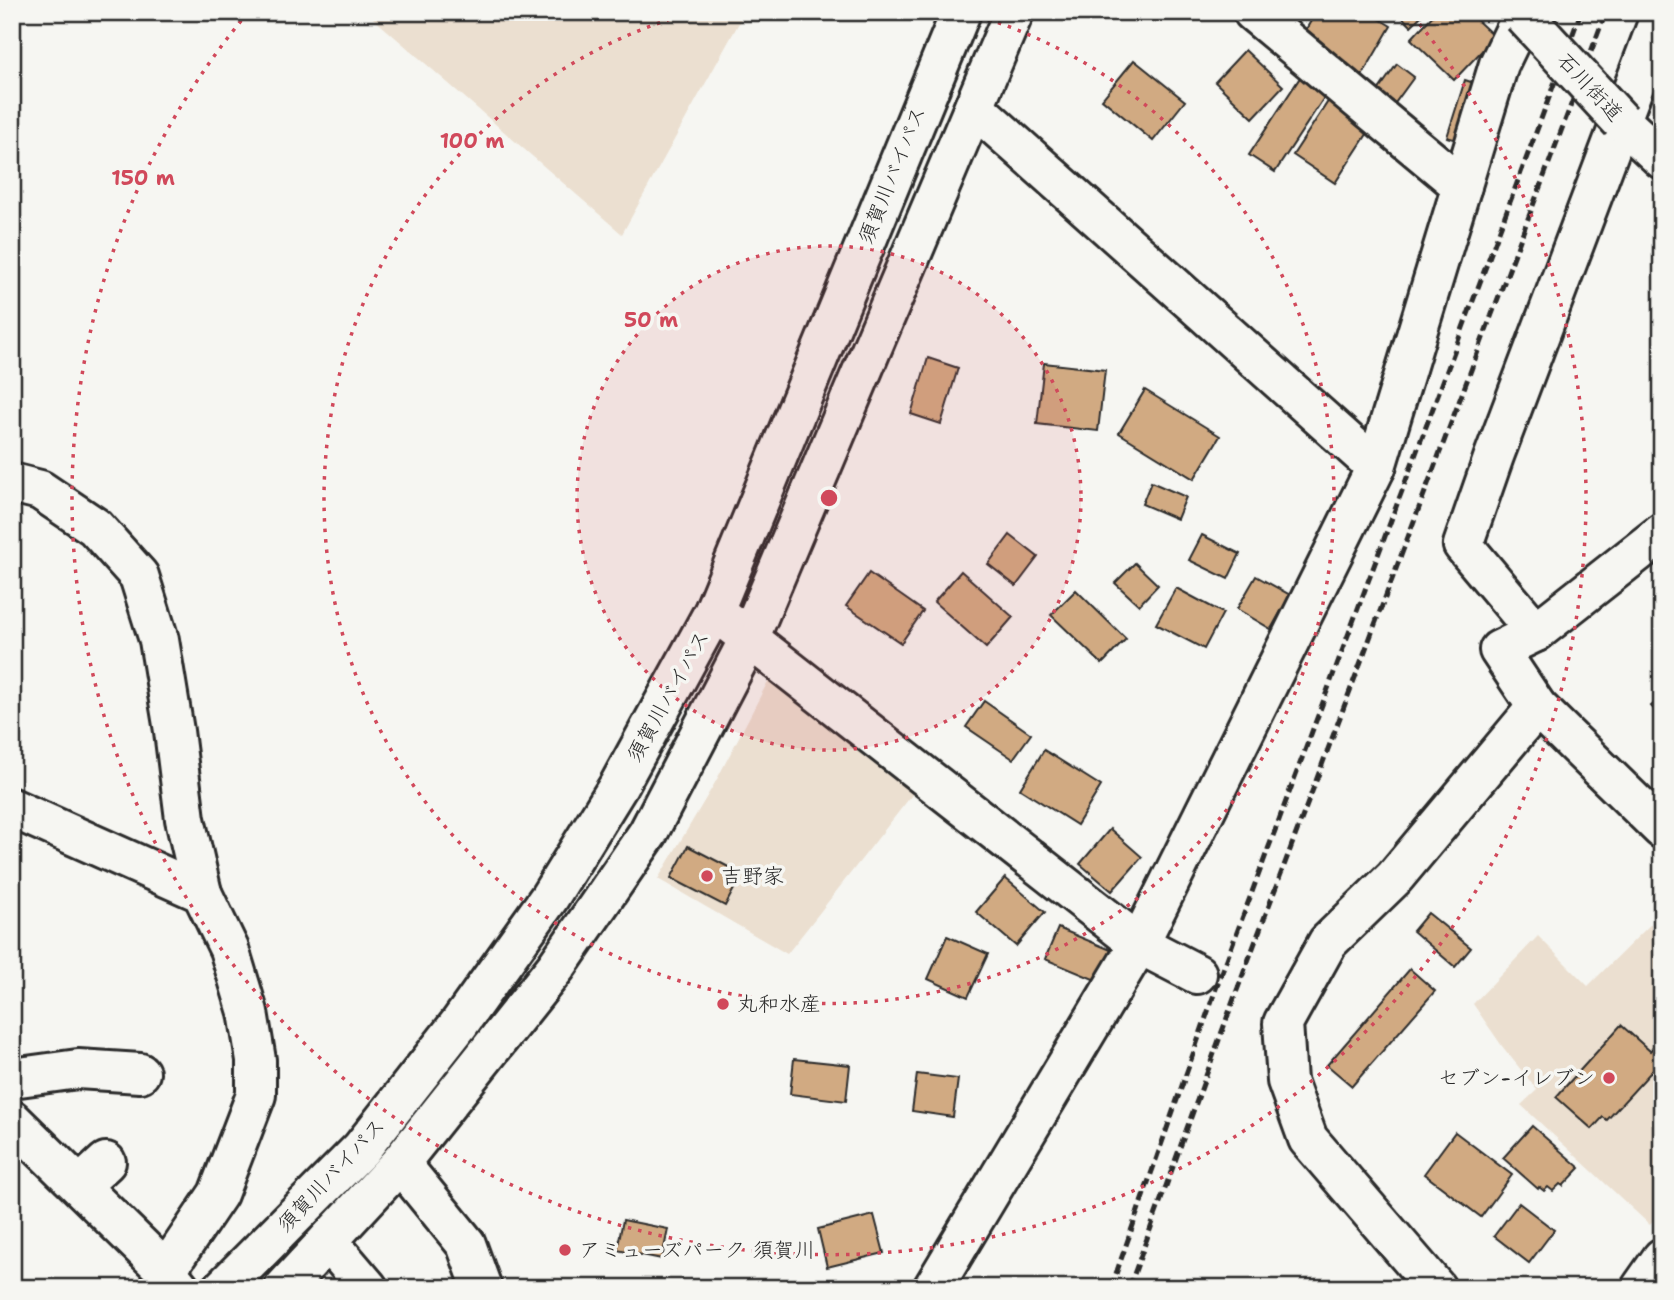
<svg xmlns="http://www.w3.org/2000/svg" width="1674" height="1300" font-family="'Shantell Sans','Klee One',sans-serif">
<rect width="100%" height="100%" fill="#f6f6f2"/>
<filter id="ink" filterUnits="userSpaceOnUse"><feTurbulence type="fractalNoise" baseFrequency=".0143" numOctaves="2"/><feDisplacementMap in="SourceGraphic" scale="14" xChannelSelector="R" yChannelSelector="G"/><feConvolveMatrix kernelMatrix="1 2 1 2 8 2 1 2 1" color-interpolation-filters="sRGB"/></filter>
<g filter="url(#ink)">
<g fill="#ebdfd0">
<path d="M366,12h379l-123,222z"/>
<path d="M775,668l144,118 -132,168 -129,-75 58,-98z"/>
<path d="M1662,913v299l-12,13 -129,-120 16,-15 -35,-44 -29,-42 65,-68 50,50z"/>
</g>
<g fill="#d1aa82" stroke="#2b2b2b" stroke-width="2">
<path d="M1316,12h52l23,14 -29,50 -62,-36z"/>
<path d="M1397,12h28l-14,14z"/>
<path d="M1436,12h32l27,25 -41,43 -43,-41z"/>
<path d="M1245,50l38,36 -30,32 -38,-36z"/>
<path d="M1134,60l51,41 -32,40 -51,-42z"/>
<path d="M1397,64l17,13 -19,26 -17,-12z"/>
<path d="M1303,73l26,17 -54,82 -26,-17z"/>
<path d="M1465,80l39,13 -19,56 -38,-12z"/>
<path d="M1329,100l42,28 -36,55 -42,-28z"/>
<path d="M928,358l30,10 -17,56 -30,-10z"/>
<path d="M1044,363l61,7 -7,61 -61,-7z"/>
<path d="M1145,390l75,46 -26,43 -75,-46z"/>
<path d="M1151,482l35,15 -9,22 -35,-15z"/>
<path d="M1010,535l28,22 -22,29 -28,-22z"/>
<path d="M1202,535l38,19 -12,25 -39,-19z"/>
<path d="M1135,563l23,22 -19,20 -24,-22z"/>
<path d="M961,571l52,46 -27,31 -52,-46z"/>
<path d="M869,573l54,38 -22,32 -55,-37z"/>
<path d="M1256,576l34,19 -19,34 -34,-20z"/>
<path d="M1176,588l47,25 -19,36 -48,-25z"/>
<path d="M1076,590l50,49 -24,25 -51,-49z"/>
<path d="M1662,697v21l-11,-12z"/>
<path d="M984,701l47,33 -18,25 -47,-32z"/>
<path d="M1044,750l57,36 -24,39 -57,-36z"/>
<path d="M1110,829l32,28 -30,34 -32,-27z"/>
<path d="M688,846l54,28 -17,32 -54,-28z"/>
<path d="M1005,878l40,34 -29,34 -40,-34z"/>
<path d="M1428,913l43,35 -16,19 -42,-36z"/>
<path d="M1058,928l53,22 -13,31 -53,-22z"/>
<path d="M947,936l41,18 -20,43 -40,-18z"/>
<path d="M1410,969l25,22 -83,95 -25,-21z"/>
<path d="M1621,1025l29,26 6,-7 6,6v10l-55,60 -4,-3 -11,12 -36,-32z"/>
<path d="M794,1059l56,6 -4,36 -56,-7z"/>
<path d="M917,1074l41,5 -5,38 -41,-6z"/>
<path d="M1532,1126l48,42 -17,18 -3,-2 -7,7 -5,-4 -4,4 -5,-4 -1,2 -35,-31z"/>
<path d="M1455,1132l57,43 -31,42 -57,-43z"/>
<path d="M1519,1203l35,27 -25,33 -35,-27z"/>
<path d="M874,1215l10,38 -57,14 -9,-38z"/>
<path d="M623,1220l45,9 -6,30 -45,-9z"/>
</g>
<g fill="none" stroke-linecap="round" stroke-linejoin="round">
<g stroke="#2b2b2b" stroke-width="44">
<g id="minor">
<path d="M1253,12l209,174"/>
<path d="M1662,12l-168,444 -31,89 73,87 -37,18 38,57 125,122"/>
<path d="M974,107l402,360"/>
<path d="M12,483l28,7 55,37 44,49 20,64 15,91 11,88 17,74"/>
<path d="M714,611l425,333 58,30"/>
<path d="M1536,632l126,-99"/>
<path d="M12,808l190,85 27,56 19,63 8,48v35l-38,99 -52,77"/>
<path d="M12,1078l66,-9 62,4"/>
<path d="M12,1120l154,151 14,17"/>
<path d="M400,1163l66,81 16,44"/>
<path d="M80,1186l26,-24"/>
<path d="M328,1241l40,47"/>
<path d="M933,1288l206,-344 237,-477 123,-403 25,-52"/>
<path d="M1436,1288l-128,-149 -21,-58 -4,-58 45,-81 66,-64 143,-171"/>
<path d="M1641,1288l21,-30"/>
</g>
</g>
<g stroke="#2b2b2b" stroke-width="44">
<path id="major" d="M1621,121l41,38"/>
</g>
<g stroke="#2b2b2b" stroke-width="44">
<g id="highway">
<path d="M223,1288l138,-139 98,-125 90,-126 70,-113 95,-174 247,-599"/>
<path d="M284,1288l116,-125 156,-196 92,-134 101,-194 265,-627"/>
</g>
</g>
<use href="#minor" stroke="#f6f6f2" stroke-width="38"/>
<use href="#major" stroke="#f6f6f2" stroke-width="38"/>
<use href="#highway" stroke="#f6f6f2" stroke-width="38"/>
<g stroke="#2b2b2b" stroke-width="5" stroke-dasharray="10 5" stroke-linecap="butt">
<path d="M1111,1288l107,-305 363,-971"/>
<path d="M1129,1288l107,-295 370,-981"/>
</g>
<g stroke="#2b2b2b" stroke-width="44" stroke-linecap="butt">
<path id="major-bridge" d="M1523,15l98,106"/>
</g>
<use href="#major-bridge" stroke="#f6f6f2" stroke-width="38"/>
</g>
</g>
<circle cx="829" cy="498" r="252" fill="#d1495b" fill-opacity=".12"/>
<g fill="none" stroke="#d1495b" stroke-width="3.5" stroke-dasharray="3.5 7">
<circle cx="829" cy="498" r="252"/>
<path d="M968 13A505 505 0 1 1 690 13"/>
<path d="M1413 16A757 757 0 1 1 245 16"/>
</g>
<g fill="#d1495b" stroke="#f6f6f2" stroke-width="2.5">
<circle cx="707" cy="876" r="7"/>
<circle cx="723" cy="1004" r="7"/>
<circle cx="1609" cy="1078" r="7"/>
<circle cx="565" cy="1250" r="7"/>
</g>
<g text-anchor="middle" stroke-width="7" stroke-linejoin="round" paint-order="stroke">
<g font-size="21" fill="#2b2b2b" stroke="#f6f6f2">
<text transform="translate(1590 87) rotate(47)" y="7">石川街道</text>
<text transform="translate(892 175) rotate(-68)" y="7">須賀川バイパス</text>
<text transform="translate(668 696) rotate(-61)" y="7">須賀川バイパス</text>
<text transform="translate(331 1175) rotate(-47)" y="7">須賀川バイパス</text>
</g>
<g font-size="21" fill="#2b2b2b" stroke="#f6f6f2" text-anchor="start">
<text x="721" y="883">吉野家</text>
<text x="737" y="1011">丸和水産</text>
<text x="1595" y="1085" text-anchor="end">セブン-イレブン</text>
<text x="579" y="1257">アミューズパーク 須賀川</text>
</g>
</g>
<circle cx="829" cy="498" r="10" fill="#d1495b" stroke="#f6f6f2" stroke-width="3.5"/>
<g font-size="21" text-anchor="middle" font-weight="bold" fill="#d1495b" stroke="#f6f6f2" stroke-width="7" stroke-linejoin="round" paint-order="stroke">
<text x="472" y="148">100 m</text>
<text x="143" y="185">150 m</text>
<text x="651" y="327">50 m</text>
</g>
<rect width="1674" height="1300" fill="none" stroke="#f6f6f2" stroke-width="42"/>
<rect x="21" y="21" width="1632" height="1258" fill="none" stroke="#2b2b2b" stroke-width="2.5" filter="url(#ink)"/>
</svg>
